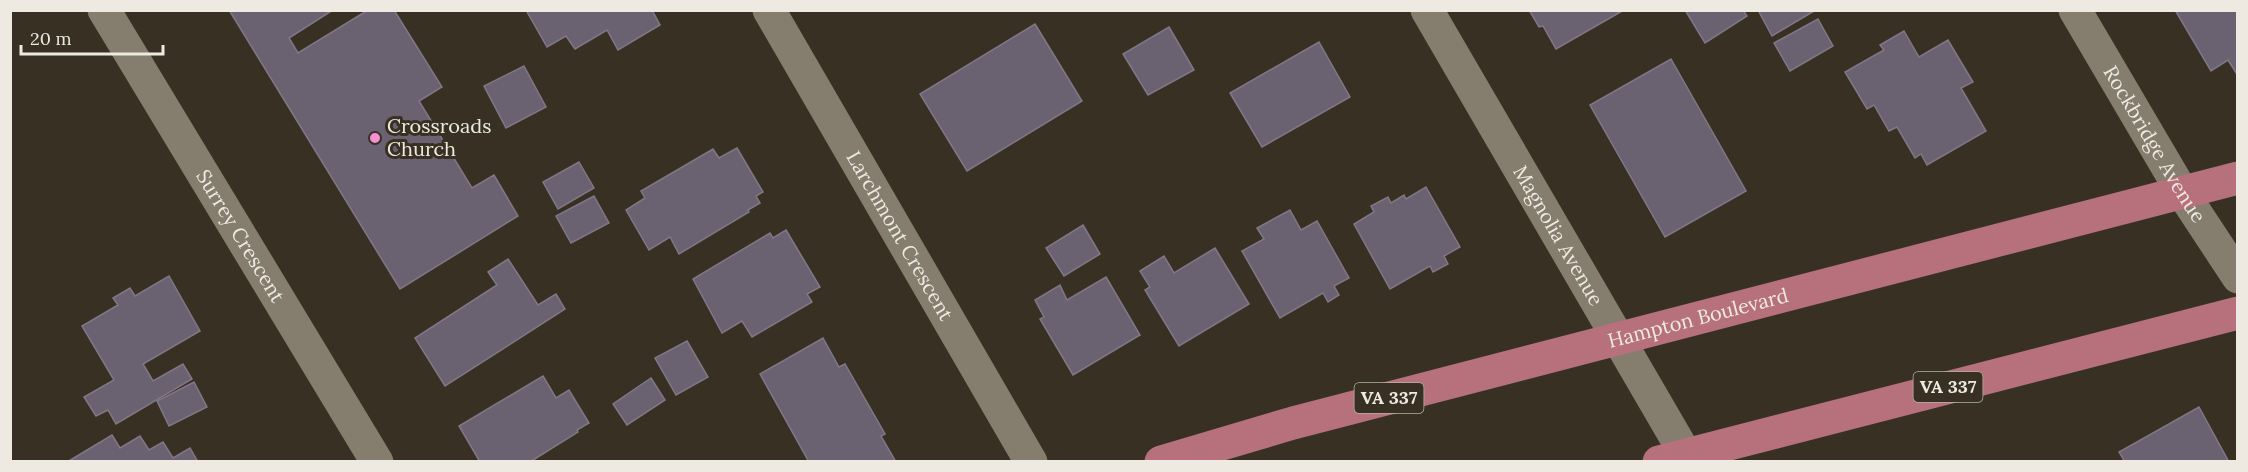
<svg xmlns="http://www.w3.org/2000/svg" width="2248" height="472" font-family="Lora,serif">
<rect width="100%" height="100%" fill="#383123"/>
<g fill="#6a6271" stroke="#807787" stroke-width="1.5">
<path d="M229,10h104l-44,28 9,15 70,-43h26l48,77 -23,14 53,87 22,-13 24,41 -118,73z"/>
<path d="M526,10h126l8,15 -42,25 -11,-20 -32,19 -9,-13 -19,11z"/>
<path d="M1529,10h95l-68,39 -13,-23 -4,1z"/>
<path d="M1685,10h58l4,6 -42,27z"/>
<path d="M1758,10h56v1l-42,25z"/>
<path d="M2175,10h63v66l-10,-16 -17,11z"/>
<path d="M1818,19l15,27 -43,25 -16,-28z"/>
<path d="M1035,24l47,77 -115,70 -47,-77z"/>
<path d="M1169,27l25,43 -46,25 -25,-41z"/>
<path d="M1904,31l15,26 29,-17 25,42 -12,6 25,43 -59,34 -6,-11 -6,4 -18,-31 -8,4 -15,-26 -7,4 -22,-37 39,-22 -4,-5z"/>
<path d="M1319,42l31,55 -88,50 -32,-54z"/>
<path d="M1671,59l75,132 -81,46 -75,-132z"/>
<path d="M524,66l22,41 -40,21 -22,-42z"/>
<path d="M737,148l26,44 -7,4 4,7 -12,7 1,2 -70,42 -9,-17 -21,13 -23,-40 19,-12 -4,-7 72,-42 6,9z"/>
<path d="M579,162l15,26 -36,21 -15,-27z"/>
<path d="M1426,187l34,60 -16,9 4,8 -15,8 -3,-6 -40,23 -36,-65 20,-12 -3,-6 17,-9 3,6 13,-8 2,4z"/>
<path d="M594,196l15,27 -38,20 -15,-27z"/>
<path d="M1290,210l11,20 16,-9 32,57 -15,8 5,9 -11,7 -5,-9 -43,25 -38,-67 22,-12 -7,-11z"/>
<path d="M1083,225l17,29 -36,22 -18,-28z"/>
<path d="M786,230l34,57 -13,7 5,8 -60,35 -10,-16 -20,12 -29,-54 77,-46 3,5z"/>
<path d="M1215,248l34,56 -70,42 -34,-56 5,-3 -10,-16 24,-15 10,17z"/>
<path d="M508,259l30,46 18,-11 9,15 -120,77 -30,-48 82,-53 -9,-13z"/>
<path d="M169,276l31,55 -57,33 10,17 30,-17 9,15 -76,45 -8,-14 -12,6 -12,-19 30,-17 -32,-54 36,-21 -5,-7 17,-10 5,8z"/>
<path d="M1106,277l34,58 -67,40 -33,-56 4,-2 -9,-17 25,-15 7,15z"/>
<path d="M823,338l16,29 6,-3 40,70 -4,2 15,26h-87l-49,-88z"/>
<path d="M687,341l21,36 -32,18 -21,-37z"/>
<path d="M543,376l13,22 13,-8 20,33 -12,7 1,2 -48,30h-50l-21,-36z"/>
<path d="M651,378l14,22 -38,25 -14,-21z"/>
<path d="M194,382l13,25 -38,19 -12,-25z"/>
<path d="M2199,407l30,55h-104l-6,-10z"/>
<path d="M112,435l8,13 20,-12 9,14 14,-8 10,16 17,-10 8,14h-131z"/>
</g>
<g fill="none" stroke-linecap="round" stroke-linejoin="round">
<g stroke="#857d6d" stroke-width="33">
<path id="s1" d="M104,10l273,452"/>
<path id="s2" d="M769,10l262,452"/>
<path id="s3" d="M1427,10l263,452"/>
<path id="s4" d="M2075,10l107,182 56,85"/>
</g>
<g stroke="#b6717c" stroke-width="33">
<path id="s5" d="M1161,462l132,-39 945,-245"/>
<path d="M1659,462l579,-149"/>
</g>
</g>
<circle fill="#f690d0" stroke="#383123" stroke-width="2" cx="375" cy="138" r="6"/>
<g text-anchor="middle" stroke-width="6" stroke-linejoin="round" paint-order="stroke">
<g fill="#383123" stroke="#b7b2a8" stroke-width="1.5">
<rect x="1913.5" y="372" width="69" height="30" rx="4.5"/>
<rect x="1354.5" y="383" width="69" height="30" rx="4.5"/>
</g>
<g font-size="18" font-weight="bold" fill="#eeeae1">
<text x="1948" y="393">VA 337</text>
<text x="1389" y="404">VA 337</text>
</g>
<g font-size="20" fill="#eeeae1" stroke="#383123" text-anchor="start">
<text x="387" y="133">Crossroads<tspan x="387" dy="23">Church</tspan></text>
</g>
<g font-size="20" fill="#eeeae1" stroke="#383123">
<text dy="7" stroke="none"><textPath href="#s4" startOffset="156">Rockbridge Avenue</textPath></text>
<text dy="7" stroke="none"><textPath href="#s1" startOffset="264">Surrey Crescent</textPath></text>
<text dy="7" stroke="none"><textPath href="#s2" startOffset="261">Larchmont Crescent</textPath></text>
<text dy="7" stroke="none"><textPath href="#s3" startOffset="261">Magnolia Avenue</textPath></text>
<text dy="7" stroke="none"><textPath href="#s5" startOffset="556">Hampton Boulevard</textPath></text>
</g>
</g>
<rect width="2248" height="472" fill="none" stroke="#eeeae1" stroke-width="24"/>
<path d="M21 45v9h142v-9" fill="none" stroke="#eeeae1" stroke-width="3"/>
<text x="30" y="45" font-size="18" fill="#eeeae1" stroke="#383123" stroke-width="4.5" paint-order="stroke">20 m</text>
</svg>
